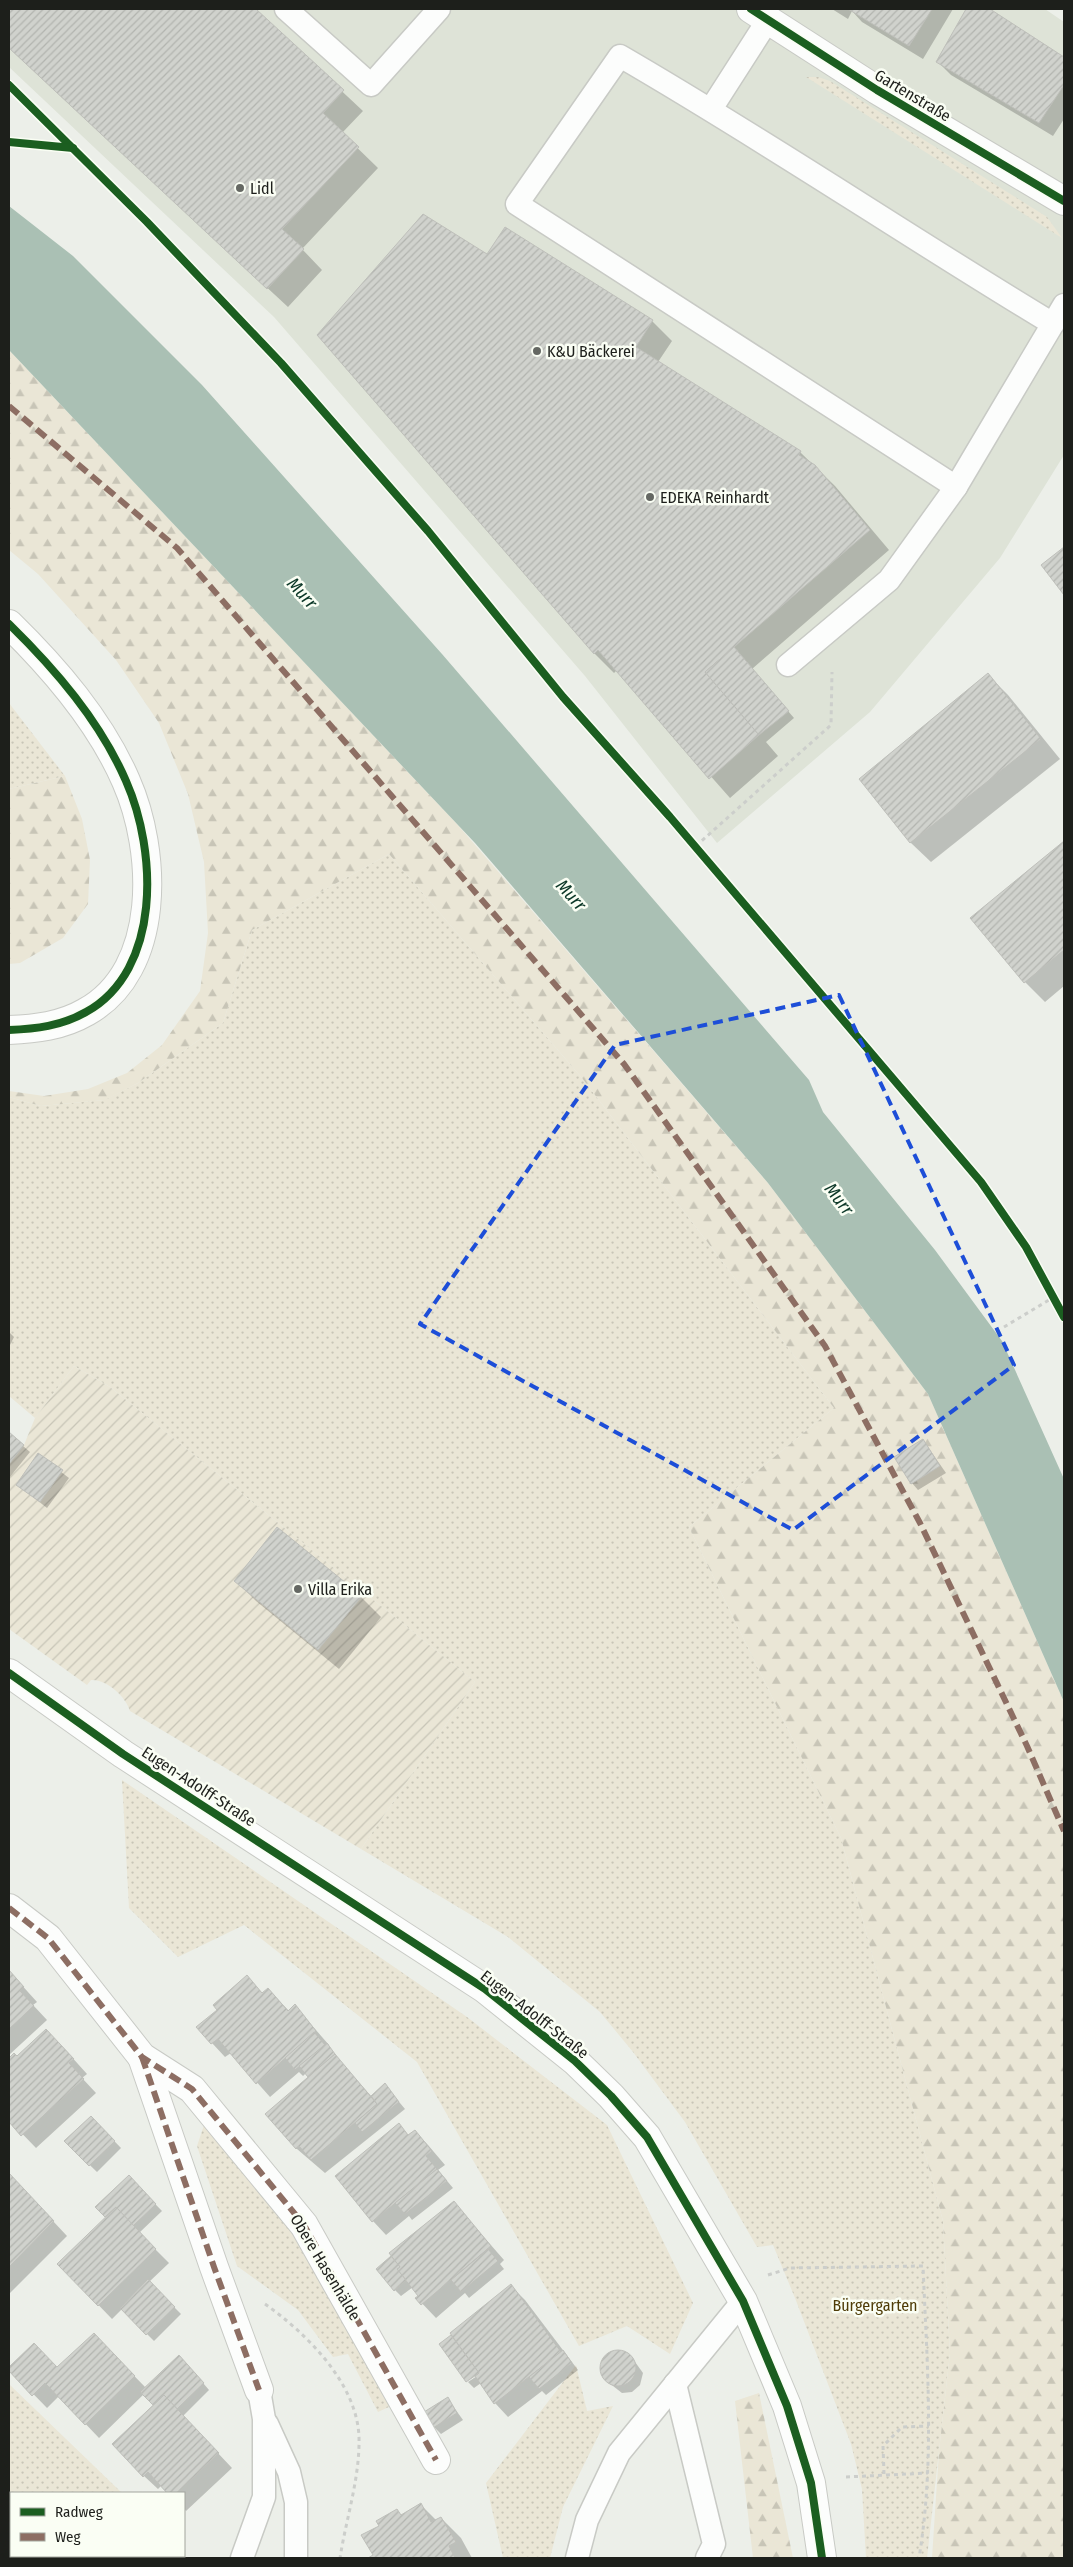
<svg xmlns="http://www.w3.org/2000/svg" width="1073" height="2567" font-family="'Fira Sans Condensed',sans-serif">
<defs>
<pattern id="grass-dots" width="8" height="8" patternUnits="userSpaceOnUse" patternTransform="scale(1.25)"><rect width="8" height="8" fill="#eae6d6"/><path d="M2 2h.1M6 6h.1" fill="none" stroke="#c8c5b7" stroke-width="1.8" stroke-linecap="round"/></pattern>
<pattern id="forest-firs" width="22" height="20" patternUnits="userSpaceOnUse" patternTransform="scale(1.25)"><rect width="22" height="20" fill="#eae6d6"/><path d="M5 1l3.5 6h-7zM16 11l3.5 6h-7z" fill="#c8c5b7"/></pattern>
<pattern id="garden-furrows" width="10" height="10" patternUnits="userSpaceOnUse" patternTransform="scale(1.25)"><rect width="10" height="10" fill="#eae6d6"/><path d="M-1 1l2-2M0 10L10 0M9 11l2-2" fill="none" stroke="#c8c5b7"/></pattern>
<pattern id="building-hatch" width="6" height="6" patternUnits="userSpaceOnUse" patternTransform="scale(1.25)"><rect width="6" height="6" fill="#d0d2cd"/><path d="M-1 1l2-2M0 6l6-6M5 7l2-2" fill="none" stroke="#b2b4af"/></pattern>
</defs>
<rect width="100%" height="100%" fill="#ecefe9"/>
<path fill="#dee3d7" d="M9,9h1036l19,13v433l-64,103 -130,154 -153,131 -132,-167 -311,-359 -265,-250z"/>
<g fill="url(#grass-dots)">
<path d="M806,77h12l12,4 217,136 15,21z"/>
<path d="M9,703l56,73 -56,13z"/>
<path d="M389,854l193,224 252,330 -145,119 152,311 102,383 7,132 -23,205h-61l-4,-69 -11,-45 -56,-146 -22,-53 -16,2 -72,-125 -52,-70 -33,-40 -92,-75 -147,-88 114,-167 -365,-295 -36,-21 -39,52 -26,-22v-299l32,9 63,-6 34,-17 85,-60 29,-93z"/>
<path d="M122,1780l345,237 140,108 86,178 -23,51 -43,-28 -48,20 -162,-284 -173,-137 -66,32 -49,-49z"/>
<path d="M205,2122l89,108 97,176 -13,6 -30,-58 -15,3 -35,-47 -61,-44 -40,-120z"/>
<path d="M576,2365l11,46 26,-5 -50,101 -13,51h-47l-17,-75z"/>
<path d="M9,2384l113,109h-111v63h110l-1,2h-111z"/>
</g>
<g fill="url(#forest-firs)">
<path d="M9,350l447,473 312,360 160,211 136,308v856h-132l7,-107 11,-98 -7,-132 -102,-383 -152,-311 145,-119 -252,-330 -193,-224 -137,76 -29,93 -85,60 -33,17 -64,6 -32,-9v-6l35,5 44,-7 39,-16 35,-28 38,-54 8,-58 -4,-71 -16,-68 -29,-71 -43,-63 -78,-86 -29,-24z"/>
<path d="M65,776l17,43 8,41 -2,44 -25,34 -43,25 -11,1v-175z"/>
<path d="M759,2393l34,165h-40l-18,-157z"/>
</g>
<path fill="url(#garden-furrows)" d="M74,1366l36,21 365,295 -114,167 -231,-138c-4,-14 -23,-32 -39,-31l-4,5 -78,-56v-165l15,-19 11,-27z"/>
<path fill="#aac0b4" d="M9,206l64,50 129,129 240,269 367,426 14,32 112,138 67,91 62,138v223l-136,-308 -160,-211 -293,-340 -466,-493z"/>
<g fill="#0003">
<path d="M9,9h245l109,102 -21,22 36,35 -76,81 20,21 -34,37 -279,-259z"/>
<path d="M832,9h121l-30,50 -61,-37 -10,-11 -4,8z"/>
<path d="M967,9h20l77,49v61l-11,17 -102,-61 -14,-14z"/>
<path d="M487,256l165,65 20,20 -14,21 142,90 35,34 54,64 -137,119 42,49 -28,24 12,14 -48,42 -113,-128 -3,3 -20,-20z"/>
<path d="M988,675l20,20 52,64 -129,103 -20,-19 -50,-64z"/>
<path d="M1064,842v144l-19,16 -20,-20 -53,-64z"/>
<path d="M9,1332l5,5 -5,10z"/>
<path d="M9,1434l21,18 -21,26z"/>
<path d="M923,1440l23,33 -28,17 -6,-7z"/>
<path d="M39,1455l30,23 -22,30 -29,-23z"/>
<path d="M278,1529l83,68 20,20 -42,52 -83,-68 -20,-20z"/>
<path d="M9,1971l28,31 -4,3 14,15 -38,35z"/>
<path d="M247,1977l16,17 5,-5 21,22 6,-5 34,39 -2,2 45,50 13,-12 20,24 -80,64 -28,-24 -30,-35 43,-37 -4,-4 -3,3 -4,-4 -29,25 -39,-44 -6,4 -13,-14 6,-33z"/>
<path d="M60,2044l27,30 -5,4 14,15 -60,55 -27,-28v-60l5,-5 3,2z"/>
<path d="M91,2117l30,31 -24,24 -31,-30z"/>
<path d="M399,2125l10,11 5,-5 14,14 17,20 -7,5 15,18 -41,32 -3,-4 -23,19 -13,-14z"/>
<path d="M9,2174l58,62 -58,58z"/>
<path d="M129,2177l33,34 -23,22 30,30 -20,19 32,32 -27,27 -32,-32 -10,10 -53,-55 48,-47 -10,-10z"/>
<path d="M454,2203l50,57 -4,4 4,5 -35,29 -4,-5 -29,25 -19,-20 3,-2 -7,-9 -12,9 -6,-6 2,-27z"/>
<path d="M511,2286l14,14 53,70 -32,25 -4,-4 -34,26 -13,-14 -14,-20 -7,5 -6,-6 9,-6 -23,-36z"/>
<path d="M34,2345l24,24 49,-21 39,40 40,-25 23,27 -26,26 49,52 -46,43 -2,-3v-15h-15l-7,-8 -4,4 -14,-13 11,-71 -11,-11 -45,44 -40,-42 -12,12 -38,-39z"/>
<path d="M613,2352h11l6,3 13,18 -3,12 -8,7 -10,1 -18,-14 -2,-16 6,-9z"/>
<path d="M448,2399l15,21 -22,14 -7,-7z"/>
<path d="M421,2505l16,16 4,-3 20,20 11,20h-102l4,-2 6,-30 17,-15 5,5z"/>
</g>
<g fill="url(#building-hatch)" stroke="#bebfba">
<path d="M9,9h247l88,81 -21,23 36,34 -77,82 22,20 -37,40 -258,-241z"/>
<path d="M848,9h84l-23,37z"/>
<path d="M966,9h24l74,48v28l-25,38 -103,-61z"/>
<path d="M423,214l64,40 18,-27 148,93 -17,27 165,104 -2,4 16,10 55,65 -165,142 54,63 -50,44 -111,-129 -4,4 -277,-319z"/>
<path d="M1064,547v48l-23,-30z"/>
<path d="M734,647l55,64 -30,24 -54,-63z"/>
<path d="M988,673l53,66 -131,104 -51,-64z"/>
<path d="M1064,841v109l-40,33 -54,-65z"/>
<path d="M9,1432l15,13 -15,19z"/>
<path d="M923,1439l17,27 -29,18 -17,-27z"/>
<path d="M38,1453l25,17 -23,32 -24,-17z"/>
<path d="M277,1527l85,69 -44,54 -84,-69z"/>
<path d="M9,1970l15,17 -4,4 14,15 -25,23z"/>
<path d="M247,1975l15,18 6,-5 20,23 7,-7 21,27 -60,53 -38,-45 -7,5 -15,-17 21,-17 -4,-5z"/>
<path d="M46,2029l28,30 -5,4 15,16 -63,57 -12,-14v-64l5,-5 3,3z"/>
<path d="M314,2032l11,13 -30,25 -10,-12z"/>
<path d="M327,2043l8,11 -27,23 -9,-11z"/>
<path d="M335,2054l42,50 -66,56 -12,-14 -3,3 -31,-35z"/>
<path d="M385,2083l14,19 -37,30 -7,-9 22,-19 -6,-8z"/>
<path d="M91,2116l24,25 -26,25 -25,-25z"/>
<path d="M399,2123l9,12 7,-5 17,21 -6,5 11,13 -65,53 -37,-46z"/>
<path d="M437,2169l10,12 -42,33 -10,-11z"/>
<path d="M9,2173l45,48 -45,46z"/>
<path d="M129,2175l27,29 -23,22 -17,-19 -11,10 -10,-10z"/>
<path d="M454,2201l37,45 -70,59 -6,-7 3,-2 -21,-27 3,-2 -11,-14z"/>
<path d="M116,2207l40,42 -58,57 -41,-42z"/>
<path d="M488,2249l10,12 -37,31 -10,-12z"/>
<path d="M391,2256l9,11 -3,2 9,11 -12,11 -18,-22z"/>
<path d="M148,2279l27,28 -29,28 -26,-27z"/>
<path d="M511,2284l50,68 -67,52 -19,-28 4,-3 -29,-40z"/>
<path d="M94,2333l41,43 -50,49 -40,-42 -13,13 -23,-25v-4l25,-24 23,24z"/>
<path d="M451,2335l28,38 -13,9 -27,-38z"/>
<circle cx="618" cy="2368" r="18"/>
<path d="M563,2350l9,13 -33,26 -10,-12z"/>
<path d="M179,2355l25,28 -27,26 -13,-14 -11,10 -13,-13z"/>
<path d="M164,2395l55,58 -42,40h-10l-19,-21 -5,5 -31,-33z"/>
<path d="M448,2397l9,16 -24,15 -9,-16z"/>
<path d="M421,2503l10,19 10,-5 15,25 -7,4 6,12h-87l5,-3 -12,-20 18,-9 -3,-5 21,-12 4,6z"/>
</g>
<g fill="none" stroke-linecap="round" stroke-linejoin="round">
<g stroke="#c8cac5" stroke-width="25">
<g id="lane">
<path d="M286,9l85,76 68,-76"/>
<path d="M711,109l57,-89"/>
<path d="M1053,324c-146,-88 -286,-183 -433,-268l-103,148 439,283 108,-182"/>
<path d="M788,665l101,-85 67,-93"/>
<path d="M675,2384l39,160 -7,14"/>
<path d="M267,2424l22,48 7,30v56"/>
<path d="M242,2558l22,-61v-78l-5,-29"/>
<path d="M577,2558l10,-38 32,-67 124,-152"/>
</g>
</g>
<g stroke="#c8cac5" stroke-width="30">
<g id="street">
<path d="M9,1673l114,81 362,235 90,72 36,35 36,41 96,164 44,105 24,77 11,75"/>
<path d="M9,1908l39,30 94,119 50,32 112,136 132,235"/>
<path d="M142,2057l72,210 45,123"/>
</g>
</g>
<g stroke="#c8cac5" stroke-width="30">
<g id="secondary">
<path d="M751,9l126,81 187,111"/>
<path d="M9,624c46,45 91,97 117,157 31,70 36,189 -40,231 -24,14 -51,17 -77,18"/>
</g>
</g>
<g stroke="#cccecb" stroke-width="3" stroke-dasharray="4 4" stroke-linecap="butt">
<path d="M696,846l135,-121 1,-53"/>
<path d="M1004,1327l50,-30"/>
<path d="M768,2275l22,-7 133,-2c4,97 12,195 -4,292"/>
<path d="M265,2304c41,29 92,79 94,133 1,41 -13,82 -19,121"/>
<path d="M884,2474l-1,-28 19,-19 27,-1"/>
<path d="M846,2477l82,-4"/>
</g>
<use href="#lane" stroke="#fcfdfc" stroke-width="22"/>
<use href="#street" stroke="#fcfdfc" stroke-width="28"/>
<use href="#secondary" stroke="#fcfdfc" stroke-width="28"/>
<g stroke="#8d6e63" stroke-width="6" stroke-dasharray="12 6" stroke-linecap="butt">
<path d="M9,406l168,142 447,516 201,282 95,177 107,223 37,85"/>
<path d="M9,1908l39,30 94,119 50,32 112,136 132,235"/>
<path d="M142,2057l72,210 45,123"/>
</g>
<g stroke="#fafef4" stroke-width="11">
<g id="cycleway">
<path d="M751,9l126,81 187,111"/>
<path d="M9,85l138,137 134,141 147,168 135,166 107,120 311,365 45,65 38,70"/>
<path d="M9,142l64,6"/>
<path d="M9,624c46,45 91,97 117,157 31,70 36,189 -40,231 -24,14 -51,17 -77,18"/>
<path d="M9,1673l114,81 362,235 90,72 36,35 36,41 96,164 44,105 24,77 11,75"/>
</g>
</g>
<use href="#cycleway" stroke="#1b5e20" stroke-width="8"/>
</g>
<path fill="none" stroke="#1d4ed8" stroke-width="4" stroke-dasharray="10 6" stroke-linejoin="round" d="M839,995l175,370 -221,165 -373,-206 195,-279z"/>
<g fill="#656863" stroke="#fafef4" stroke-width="2">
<circle cx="240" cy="188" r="5"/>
<circle cx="537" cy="351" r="5"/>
<circle cx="650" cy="497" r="5"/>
<circle cx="298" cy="1589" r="5"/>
</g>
<g text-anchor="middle" stroke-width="5" stroke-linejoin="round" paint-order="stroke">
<g font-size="16" fill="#1d1f1b" stroke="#fafef4">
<text transform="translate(913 95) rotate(31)" y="6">Gartenstraße</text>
<text transform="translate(199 1786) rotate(33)" y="6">Eugen-Adolff-Straße</text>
<text transform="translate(535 2014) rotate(38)" y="6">Eugen-Adolff-Straße</text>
<text transform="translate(326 2267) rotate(59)" y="6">Obere Hasenhälde</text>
</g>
<g font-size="16" fill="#1d1f1b" stroke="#fafef4" text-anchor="start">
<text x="250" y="194">Lidl</text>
<text x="547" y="357">K&amp;U Bäckerei</text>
<text x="660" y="503">EDEKA Reinhardt</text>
<text x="308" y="1595">Villa Erika</text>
</g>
<g font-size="16" fill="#4f3c07" stroke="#fafef4">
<text x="875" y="2311">Bürgergarten</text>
</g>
<g font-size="18" font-style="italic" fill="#0b3727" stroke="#fafef4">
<text transform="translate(302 593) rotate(48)" y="6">Murr</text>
<text transform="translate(571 895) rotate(48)" y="6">Murr</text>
<text transform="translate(839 1199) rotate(52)" y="6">Murr</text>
</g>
</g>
<rect width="1073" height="2567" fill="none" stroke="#1d1f1b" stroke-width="20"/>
<rect x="10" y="2492" width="175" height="65" fill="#fafef4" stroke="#a2a59d"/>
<rect x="20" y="2508" width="25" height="8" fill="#1b5e20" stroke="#a2a59d"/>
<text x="55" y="2517" font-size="15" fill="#1d1f1b">Radweg</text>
<rect x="20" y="2533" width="25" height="8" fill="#8d6e63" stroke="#a2a59d"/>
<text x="55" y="2542" font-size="15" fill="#1d1f1b">Weg</text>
</svg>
